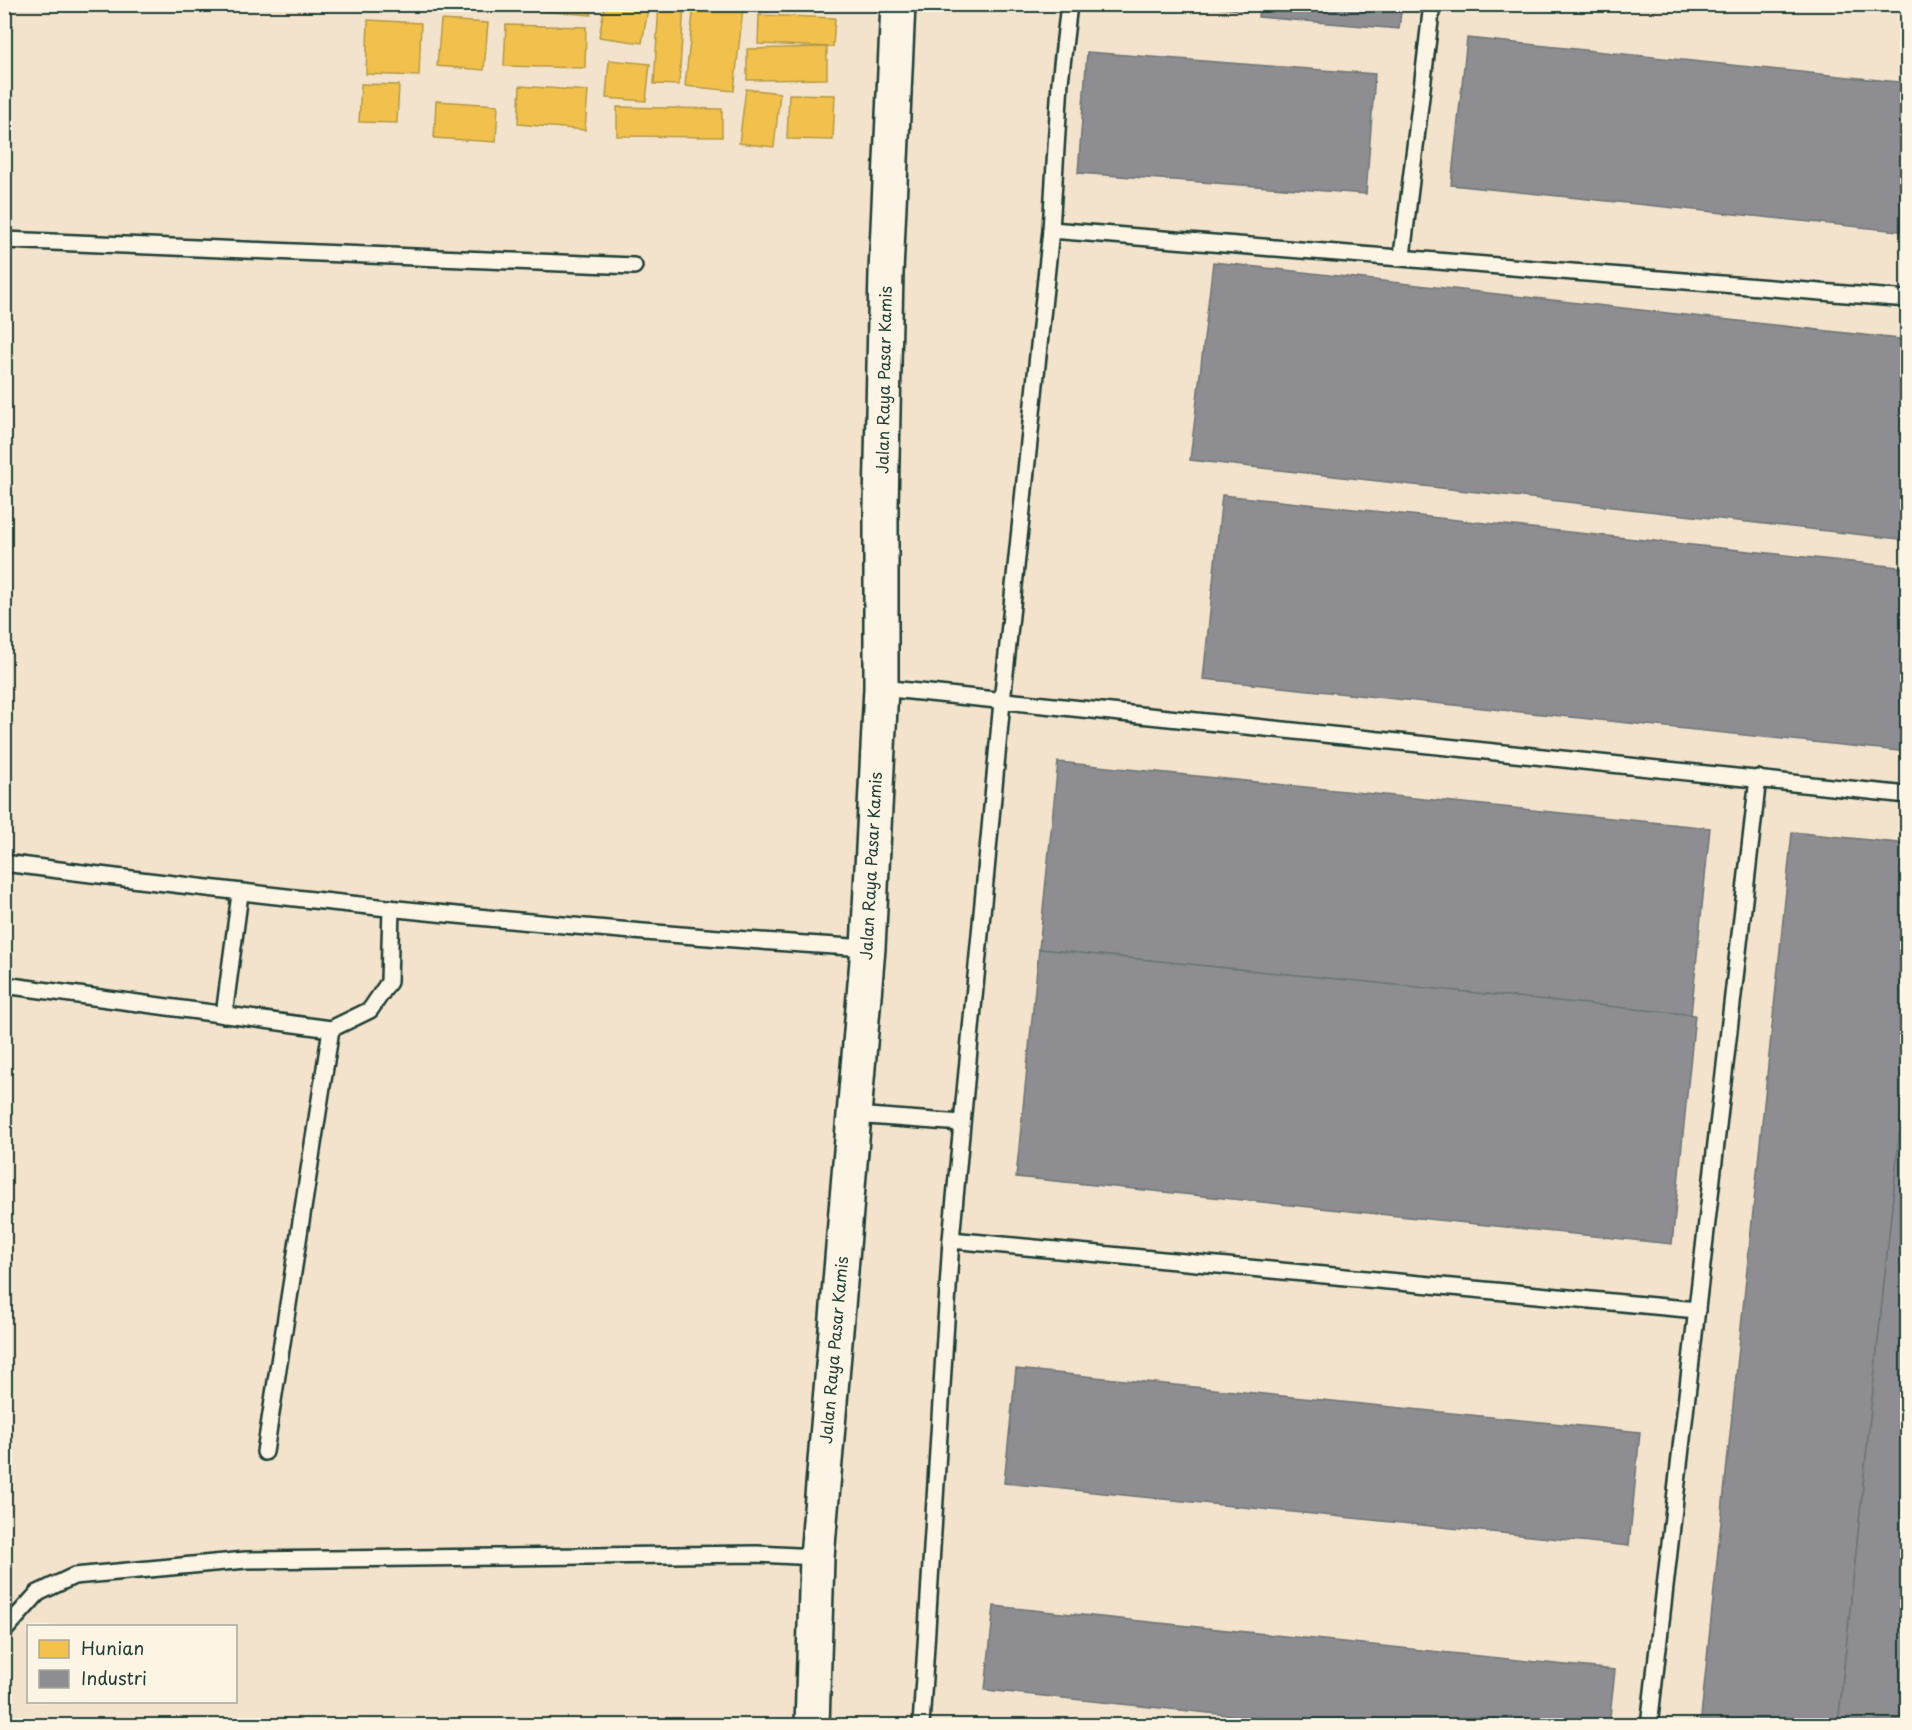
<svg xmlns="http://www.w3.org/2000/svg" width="1912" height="1730" font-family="'Playpen Sans',sans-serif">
<rect width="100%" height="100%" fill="#fcf5e5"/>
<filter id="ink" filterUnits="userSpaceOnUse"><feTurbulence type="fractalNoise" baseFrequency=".0167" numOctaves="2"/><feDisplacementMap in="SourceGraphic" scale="12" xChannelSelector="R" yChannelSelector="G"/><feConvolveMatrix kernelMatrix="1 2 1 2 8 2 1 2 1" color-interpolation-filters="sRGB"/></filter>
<g filter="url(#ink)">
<path fill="#f4e3cc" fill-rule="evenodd" d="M5,5h1902v1720l-1902,1zM28,1626h208v76h-208z"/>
<g fill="#f2c14e" stroke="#b39946" stroke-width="1.5">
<path d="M431,4h58v8l-58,-2z"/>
<path d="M516,4h76l-1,11 -75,-6z"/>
<path d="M605,4h44l-7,39 -43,-6z"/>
<path d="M659,4h25l-5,81 -25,-1z"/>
<path d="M694,4l49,4 -9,83 -49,-5z"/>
<path d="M759,15l76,3 -2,29 -75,-3z"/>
<path d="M368,20l53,3 -2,53 -53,-2z"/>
<path d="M441,20l47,3 -4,47 -47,-4z"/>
<path d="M506,25l80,2 -1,41 -81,-2z"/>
<path d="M827,47v32l-80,1v-31z"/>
<path d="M609,60l41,4 -4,37 -40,-3z"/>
<path d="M361,84l38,1 -2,38 -38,-1z"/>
<path d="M520,86l68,5 -3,39 -67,-6z"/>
<path d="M746,89l34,4 -6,54 -35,-4z"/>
<path d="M789,94l46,1 -2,45 -46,-1z"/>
<path d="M436,101l62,4 -2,37 -62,-4z"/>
<path d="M617,107l105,2v28l-105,-1z"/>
</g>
<g fill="#8d8d92" stroke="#6c7576" stroke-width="1.5">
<path d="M1182,4h69v7z"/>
<path d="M1259,4h143l-3,25 -141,-12z"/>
<path d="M1467,38l441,45v149l-457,-47z"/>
<path d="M1087,52l288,22 -9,120 -288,-21z"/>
<path d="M1213,262l695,78v200l-718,-80z"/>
<path d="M1222,495l686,73v184l-705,-73z"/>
<path d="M1058,762l652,66 -19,187 -652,-66z"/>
<path d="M1792,832l116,12v209l-70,673h-138z"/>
<path d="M1039,949l656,66 -23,229 -656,-67z"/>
<path d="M1908,1053v673h-70z"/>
<path d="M1016,1369l624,63 -11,114 -625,-63z"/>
<path d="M994,1606l621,64 -6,56h-274l-350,-36z"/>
</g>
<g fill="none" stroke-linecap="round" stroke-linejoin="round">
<g stroke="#1f3d34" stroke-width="20">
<g id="service">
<path d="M1051,230l857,69"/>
<path d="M4,240l630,26"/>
<path d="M1402,256l30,-252"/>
<path d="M881,688l1027,107"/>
<path d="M4,863c287,37 575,68 864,85"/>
<path d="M4,985l327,44 39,-19 19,-28 2,-74"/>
<path d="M224,1015l16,-121"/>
<path d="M854,1115l108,8"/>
<path d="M951,1240l746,70"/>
<path d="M265,1452l66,-423"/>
<path d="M4,1631l34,-38 36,-17 172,-16 511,-6 60,3"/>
<path d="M921,1726l30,-486 51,-538 49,-472 9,-148 9,-78"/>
<path d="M1649,1726l109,-948"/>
</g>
</g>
<g stroke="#1f3d34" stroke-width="38">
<path id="secondary" d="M812,1726l5,-169 51,-609 13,-260v-182l5,-234 12,-268"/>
</g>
<use href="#service" stroke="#fcf5e5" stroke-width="15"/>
<use href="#secondary" stroke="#fcf5e5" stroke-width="33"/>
</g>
</g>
<g text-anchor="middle" stroke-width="6" stroke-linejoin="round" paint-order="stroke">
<g font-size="16" fill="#1f3d34" stroke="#fcf5e5">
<text transform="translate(884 380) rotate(-89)" y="6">Jalan Raya Pasar Kamis</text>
<text transform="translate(871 866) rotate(-87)" y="6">Jalan Raya Pasar Kamis</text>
<text transform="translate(834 1350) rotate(-85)" y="6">Jalan Raya Pasar Kamis</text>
</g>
</g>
<rect width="1912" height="1730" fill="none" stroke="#fcf5e5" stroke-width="24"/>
<rect x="12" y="12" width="1888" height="1706" fill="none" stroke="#1f3d34" stroke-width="2" filter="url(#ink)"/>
<rect x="27" y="1625" width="210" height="78" fill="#fcf5e5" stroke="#a4ab9e" stroke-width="1.5"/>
<rect x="39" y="1640" width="30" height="18" fill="#f2c14e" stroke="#a4ab9e" stroke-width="1.5"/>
<text x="81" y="1655" font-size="18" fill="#1f3d34">Hunian</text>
<rect x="39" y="1670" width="30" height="18" fill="#8d8d92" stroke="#a4ab9e" stroke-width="1.5"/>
<text x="81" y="1685" font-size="18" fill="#1f3d34">Industri</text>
</svg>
